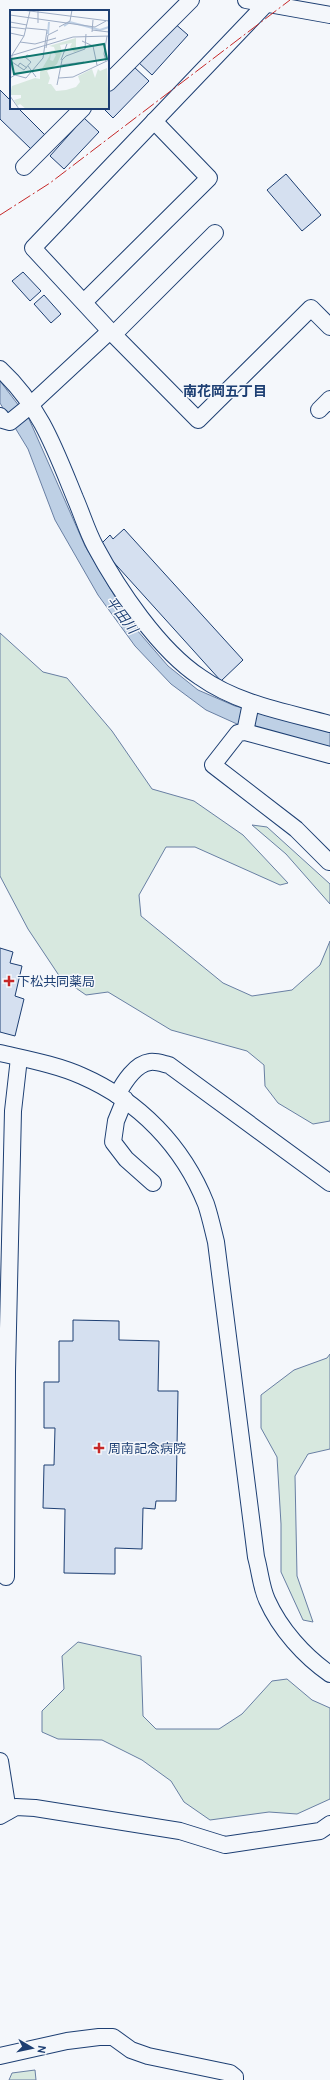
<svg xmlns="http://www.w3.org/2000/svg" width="330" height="2080" font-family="Cabin,'Noto Sans JP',sans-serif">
<rect width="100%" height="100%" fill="#f4f7fb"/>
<g fill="#d7e8df" stroke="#687fa3">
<path d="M0,633l43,39 24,6 45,53 40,58 42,12 49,34 45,48 -8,2 -85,-38h-29l-27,48 2,21 82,67 29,13 40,-6 28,-25 10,-24v180l-17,3 -35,-21 -13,-17 -1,-21 -17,-14 -76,-21 -63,-38 -22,3 -26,-18 -32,-48 -28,-53z"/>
<path d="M252,825l15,2 63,57v20l-44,-50z"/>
<path d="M330,1354v95l-22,5 -13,22 2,100 16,46 -10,-2 -22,-48v-48l-4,-67 -16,-29v-33l33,-25 33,-12z"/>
<path d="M78,1642l63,14 2,60 13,13h63l23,-15 30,-33 15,-2 25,21 18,8v91l-33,15 -28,-2 -59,8 -26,-18 -13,-21 -29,-21 -40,-20 -44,-1 -16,-7v-21l22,-22 -2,-33z"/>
<path d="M35,2070l1,10h-27l3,-7z"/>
</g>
<path fill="#bed0e5" stroke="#687fa3" d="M0,381l29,38 56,127 45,76 38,44 30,24 37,16 95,24v19l-93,-25 -31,-14 -35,-26 -36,-38 -37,-51 -43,-75 -27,-71 -28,-46z"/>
<g fill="#d5e0f0" stroke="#1d3f73">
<path d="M173,22l15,13 -36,40 -15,-14z"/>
<path d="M133,66l16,15 -36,37 -10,-10h5v-16z"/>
<path d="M0,90l11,11v7h7l27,27 -14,14 -31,-30z"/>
<path d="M84,118l15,14 -35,37 -14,-13z"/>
<path d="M286,174l35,41 -19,16 -35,-41z"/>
<path d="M23,272l18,19 -11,10 -18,-20z"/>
<path d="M44,295l17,19 -10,9 -17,-19z"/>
<path d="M124,529l119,131 -22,21 -122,-135 11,-11 3,4z"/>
<path d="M0,948l13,4 -3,11 12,3 -7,30 9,3 -9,37 -15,-4z"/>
<path d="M73,1320l46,1v19l40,1 -1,50h20l-2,110h-20l-1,8 -12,-1 -1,41 -27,-1v26l-51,-1 1,-64 -22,-1 1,-43h10l1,-37h-11v-46h15v-41h14z"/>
</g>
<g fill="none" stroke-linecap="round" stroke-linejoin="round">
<g stroke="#1d3f73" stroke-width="18">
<g id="minor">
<path d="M246,0l84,15"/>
<path d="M266,4l-233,244 77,83 88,89 113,-112 19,19"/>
<path d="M108,83l83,-83"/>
<path d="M24,167l59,-59"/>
<path d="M84,302l125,-124 -55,-57"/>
<path d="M114,334l101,-101"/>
<path d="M0,369c40,37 55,80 75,129 7,16 12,33 20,48 23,43 64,104 105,131 38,27 86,35 130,47"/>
<path d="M319,410l11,-11"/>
<path d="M0,416l3,4 7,2 16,-13 84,-78"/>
<path d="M245,732l6,-29"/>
<path d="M329,862l-33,-33 -83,-64 25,-32 7,-1 85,23"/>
<path d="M0,1053c26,6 58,12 82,23 57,25 101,70 124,128 4,12 7,26 10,38l40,315c4,14 5,30 11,43 13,29 37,56 63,74"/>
<path d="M117,1095c7,-13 18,-31 33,-33 6,-1 14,2 19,3l161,118"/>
<path d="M125,1099l-9,22 -3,21 13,17 27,24"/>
<path d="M6,1577l1,-205 6,-261 6,-53"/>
<path d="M0,1761l8,50"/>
<path d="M0,1816l16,-9 19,1 145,23 45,14 95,-14 10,-7"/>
<path d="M0,2056l67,-15 32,-4h14l18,13 17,6 82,17 5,4v3"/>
</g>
</g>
<use href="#minor" stroke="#f4f7fb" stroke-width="16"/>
<path stroke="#c62828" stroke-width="1" stroke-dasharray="14 3 2 3" stroke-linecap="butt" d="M0,215l50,-32 240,-183"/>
</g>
<g fill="#c62828" stroke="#f4f7fb" stroke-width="1.5">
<path d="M7 975h4v4h4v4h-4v4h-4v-4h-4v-4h4z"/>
<path d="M97 1442h4v4h4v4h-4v4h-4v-4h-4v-4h4z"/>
</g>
<g text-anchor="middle" stroke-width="3" stroke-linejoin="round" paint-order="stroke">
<g font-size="13" fill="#1d3f73" stroke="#f4f7fb" text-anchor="start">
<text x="17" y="986">下松共同薬局</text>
<text x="108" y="1453">周南記念病院</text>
</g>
<g font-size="14" font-weight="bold" fill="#1d3f73" stroke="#f4f7fb">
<text x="225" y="396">南花岡五丁目</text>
</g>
<g font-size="14" font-style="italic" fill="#1d3f73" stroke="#f4f7fb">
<text transform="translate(122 615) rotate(53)" y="5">平田川</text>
</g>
</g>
<g transform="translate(10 10)">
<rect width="99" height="99" fill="#f4f7fb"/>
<path d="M66,28v11h8l-10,3 -4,-5 2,-4 -12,2 2,7 -5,12 -10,7 3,7 -2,6h3l5,7 10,-1 10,-3 4,-5 -2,-6 14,-7 3,9 3,-9 2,2 7,-3 2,41h-83l-6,-5 -3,2 -3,-6 7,-2v-3h-11l2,-9 23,-8 5,1v-7l9,-15 2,-3 -1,6 3,1 3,-6 -3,-3 -4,4 2,-5 4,-1 -1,-3 -5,-1z" fill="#d7e8df"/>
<path fill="none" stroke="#bed0e5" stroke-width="2" d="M54,16l6,-4 30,8 9,-3M38,24l1,-12"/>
<path fill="none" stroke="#9eadc5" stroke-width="1" d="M12,0l87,11M0,5l85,12 11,-6M0,12l17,3M28,13v-13M0,17l16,2M49,17l11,-6 2,-11M82,20l17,2M82,22l1,-12M0,23l14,3M72,31l11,5 4,19M10,32l15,2 21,-6M36,38l2,-13 10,-5M0,46l63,-19 36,-1M51,50l6,-16M96,51l-2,-7 3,-18M2,52l12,8 7,-8 -6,-5 2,-2 3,1M51,55l23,-3M8,56l2,-3 7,5M18,56l8,11M0,68l5,-3 11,3 17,-20 4,-28 -21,-2M49,68l14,-1 36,-17M0,74l2,-29 12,-19 6,-25M47,75l5,-25 4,-4 19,-7 1,-15M0,86l9,13"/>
<path fill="#0f766e" fill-opacity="0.15" stroke="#0f766e" stroke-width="2" d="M94,34l3,15 -93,15 -3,-15z"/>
<rect width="99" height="99" fill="none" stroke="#1d3f73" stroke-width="2"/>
</g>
<g transform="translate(32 2048) rotate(99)" stroke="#f4f7fb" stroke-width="3" paint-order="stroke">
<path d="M0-3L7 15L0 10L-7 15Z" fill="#1d3f73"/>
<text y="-6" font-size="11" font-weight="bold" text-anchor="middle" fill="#1d3f73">N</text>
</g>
</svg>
